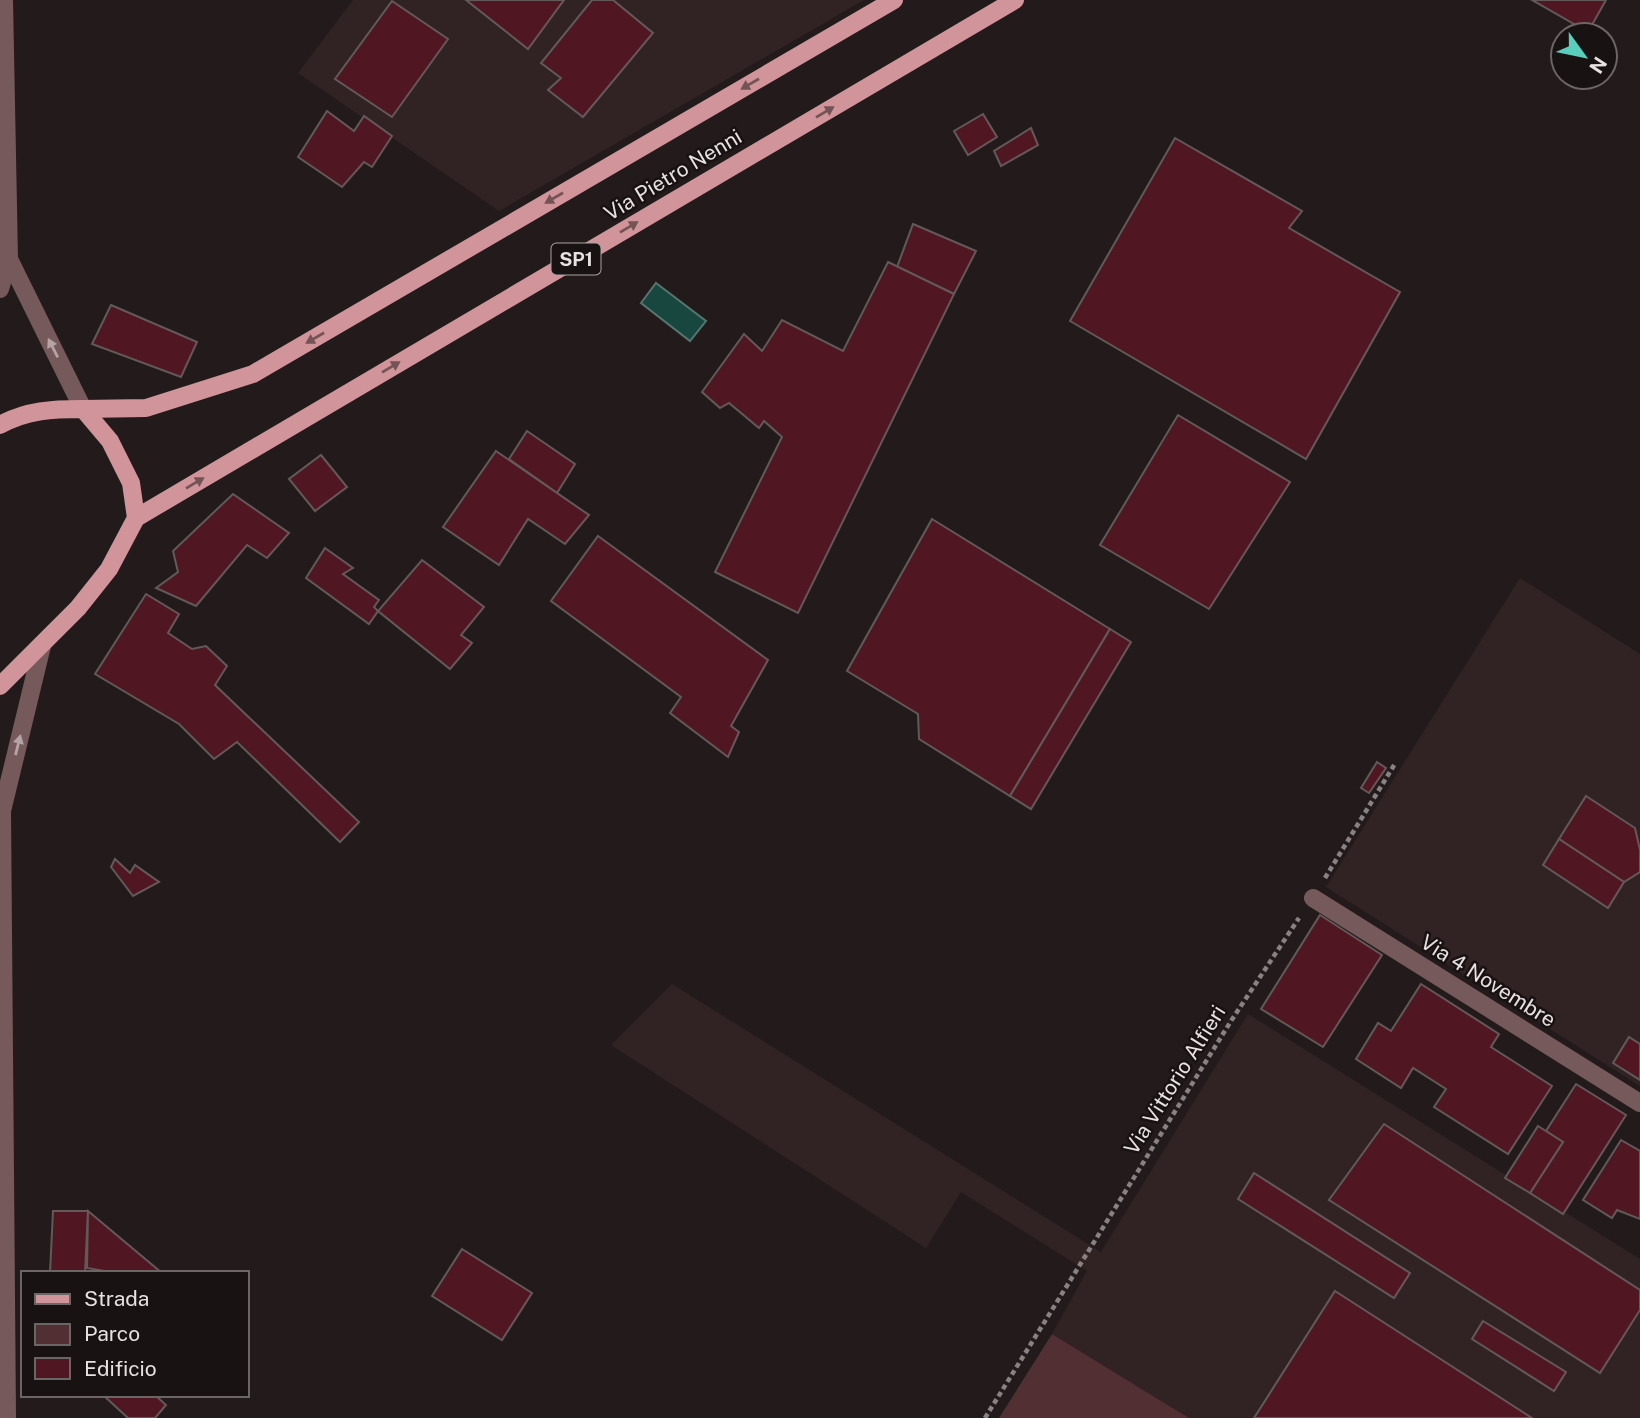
<svg xmlns="http://www.w3.org/2000/svg" width="1640" height="1418" font-family="'Public Sans',sans-serif">
<rect width="100%" height="100%" fill="#231b1b"/>
<g fill="#312324">
<path d="M353,0h511l-365,211 -201,-138z"/>
<path d="M1520,578l120,76v432l-314,-199z"/>
<path d="M672,984l429,268 147,-238 392,245v159h-451l-137,-84 35,-63 -126,-79 -35,56 -315,-203z"/>
</g>
<path fill="#522f33" d="M1052,1334l137,84h-190z"/>
<path fill="#184740" stroke="#567570" stroke-width="2" d="M656,283l50,38 -16,20 -49,-38z"/>
<g fill="#501722" stroke="#63595a" stroke-width="2">
<path d="M466,0h98l-36,49z"/>
<path d="M592,0h21l40,33 -70,84 -35,-27 13,-12 -20,-15z"/>
<path d="M1532,0h74l-18,32z"/>
<path d="M392,1l56,38 -56,78 -57,-38z"/>
<path d="M327,111l27,20 10,-15 28,20 -20,31 -8,-5 -22,25 -44,-30z"/>
<path d="M983,114l14,23 -29,18 -14,-24z"/>
<path d="M1031,128l7,17 -37,21 -7,-15z"/>
<path d="M1175,138l127,73 -13,17 111,64 -94,167 -236,-138z"/>
<path d="M913,224l63,27 -22,43 -57,-27z"/>
<path d="M888,262l66,32 -156,319 -83,-41 67,-135 -18,-16 -5,7 -30,-25 -9,5 -18,-16 42,-58 18,17 20,-31 61,31z"/>
<path d="M111,305l86,37 -16,35 -89,-33z"/>
<path d="M1178,415l112,67 -81,127 -109,-64z"/>
<path d="M527,431l48,33 -18,29 -48,-34z"/>
<path d="M496,451l93,64 -24,29 -37,-25 -29,46 -56,-38z"/>
<path d="M321,455l26,32 -32,24 -26,-32z"/>
<path d="M233,494l56,39 -22,25 -20,-13 -51,61 -40,-18 22,-16 -5,-21z"/>
<path d="M932,519l178,110 -100,167 -91,-57 -1,-25 -71,-43z"/>
<path d="M598,536l170,124 -37,66 8,6 -11,25 -58,-44 11,-16 -130,-96z"/>
<path d="M325,548l28,20 -10,6 36,26 -5,7 4,4 -9,13 -63,-46z"/>
<path d="M422,560l62,47 -23,28 11,8 -22,26 -72,-58z"/>
<path d="M146,594l33,20 -11,19 24,16 14,-3 21,20 -12,19 144,137 -19,20 -103,-100 -23,17 -35,-35 -84,-50z"/>
<path d="M1110,629l21,13 -100,167 -21,-13z"/>
<path d="M1377,762l9,6 -17,25 -8,-5z"/>
<path d="M1586,796l49,32 5,22v22l-16,10 -65,-43z"/>
<path d="M1559,839l65,43 -16,26 -65,-43z"/>
<path d="M115,859l15,14 5,-8 24,17 -26,14 -22,-29z"/>
<path d="M1320,915l62,40 -59,92 -62,-38z"/>
<path d="M1421,984l78,50 -8,13 61,39 -44,68 -74,-47 12,-18 -33,-21 -12,20 -45,-29 22,-36 13,8z"/>
<path d="M1629,1037l11,7v36l-27,-17z"/>
<path d="M1576,1084l50,31 -63,99 -33,-21 33,-51 -17,-11z"/>
<path d="M1384,1124l256,166v20l-40,63 -271,-173z"/>
<path d="M1538,1126l25,16 -33,51 -25,-15z"/>
<path d="M1621,1140l19,11v68l-23,-9 -5,8 -29,-18z"/>
<path d="M1254,1173l156,100 -16,25 -156,-99z"/>
<path d="M53,1211h35l-3,62h-35z"/>
<path d="M88,1211l74,62h-46l-29,-5z"/>
<path d="M462,1249l70,44 -30,47 -70,-44z"/>
<path d="M1335,1291l197,127h-278z"/>
<path d="M1483,1321l83,51 -12,19 -82,-52z"/>
<path d="M103,1395h52l11,10 -11,13h-27z"/>
</g>
<g fill="none" stroke-linecap="round" stroke-linejoin="round">
<g stroke="#898282" stroke-width="4.5" stroke-dasharray="5 3.5" stroke-linecap="butt">
<path d="M1325,878l71,-116"/>
<path d="M985,1418l246,-397 68,-103"/>
</g>
<g stroke="#76595b" stroke-width="18">
<path d="M9,259l74,150"/>
<path d="M0,289l9,-30 -5,-259"/>
<path d="M1313,898l327,205"/>
<path d="M7,1418l-5,-607 40,-165"/>
</g>
<g stroke="#d0949a" stroke-width="18">
<path d="M83,409l63,-1 107,-34 641,-374"/>
<path d="M0,425c27,-15 53,-16 83,-16l27,32 21,42 5,35 -27,51 -31,39 -78,78"/>
<path d="M136,518l879,-518"/>
</g>
</g>
<defs><path id="oneway-solid" d="M-6-.8H1V-3.2L6.5 0L1 3.2V.8H-6Z" transform="scale(1.75)"/></defs>
<g fill="#745356">
<use href="#oneway-solid" transform="translate(750 84) rotate(150)"/>
<use href="#oneway-solid" transform="translate(825 112) rotate(-31)"/>
<use href="#oneway-solid" transform="translate(554 198) rotate(150)"/>
<use href="#oneway-solid" transform="translate(629 227) rotate(-31)"/>
<use href="#oneway-solid" transform="translate(315 338) rotate(150)"/>
<use href="#oneway-solid" transform="translate(391 367) rotate(-31)"/>
<use href="#oneway-solid" transform="translate(195 483) rotate(-31)"/>
</g>
<g fill="#b4a4a5">
<use href="#oneway-solid" transform="translate(53 348) rotate(-117)"/>
<use href="#oneway-solid" transform="translate(18 745) rotate(-76)"/>
</g>
<g text-anchor="middle" stroke-width="5" stroke-linejoin="round" paint-order="stroke">
<rect fill="#191212" stroke="#a9a3a3" stroke-width="2" x="551.5" y="243.5" width="49" height="31" rx="5"/>
<g font-size="19" font-weight="bold" fill="#e7e1e1">
<text x="576" y="266">SP1</text>
</g>
<g font-size="21" fill="#e7e1e1" stroke="#191212">
<text transform="translate(673 175) rotate(-31)" y="7">Via Pietro Nenni</text>
<text transform="translate(1488 981) rotate(32)" y="7">Via 4 Novembre</text>
<text transform="translate(1175 1080) rotate(-58)" y="7">Via Vittorio Alfieri</text>
</g>
</g>
<rect x="21" y="1271" width="228" height="126" fill="#191212" stroke="#6b6565" stroke-width="2"/>
<rect x="35" y="1294" width="35" height="10" fill="#d0949a" stroke="#6b6565" stroke-width="2"/>
<text x="84" y="1306" font-size="21" fill="#e7e1e1">Strada</text>
<rect x="35" y="1324" width="35" height="21" fill="#522f33" stroke="#6b6565" stroke-width="2"/>
<text x="84" y="1341" font-size="21" fill="#e7e1e1">Parco</text>
<rect x="35" y="1358" width="35" height="21" fill="#501722" stroke="#6b6565" stroke-width="2"/>
<text x="84" y="1376" font-size="21" fill="#e7e1e1">Edificio</text>
<g transform="translate(1584 56) rotate(123)"><circle r="33" fill="#191212" stroke="#6b6565" stroke-width="2"/>
<path d="M0-5L12 26L0 18L-12 26Z" fill="#5acebd"/>
<text y="-10" font-size="19" font-weight="bold" text-anchor="middle" fill="#e7e1e1">N</text>
</g>
</svg>
